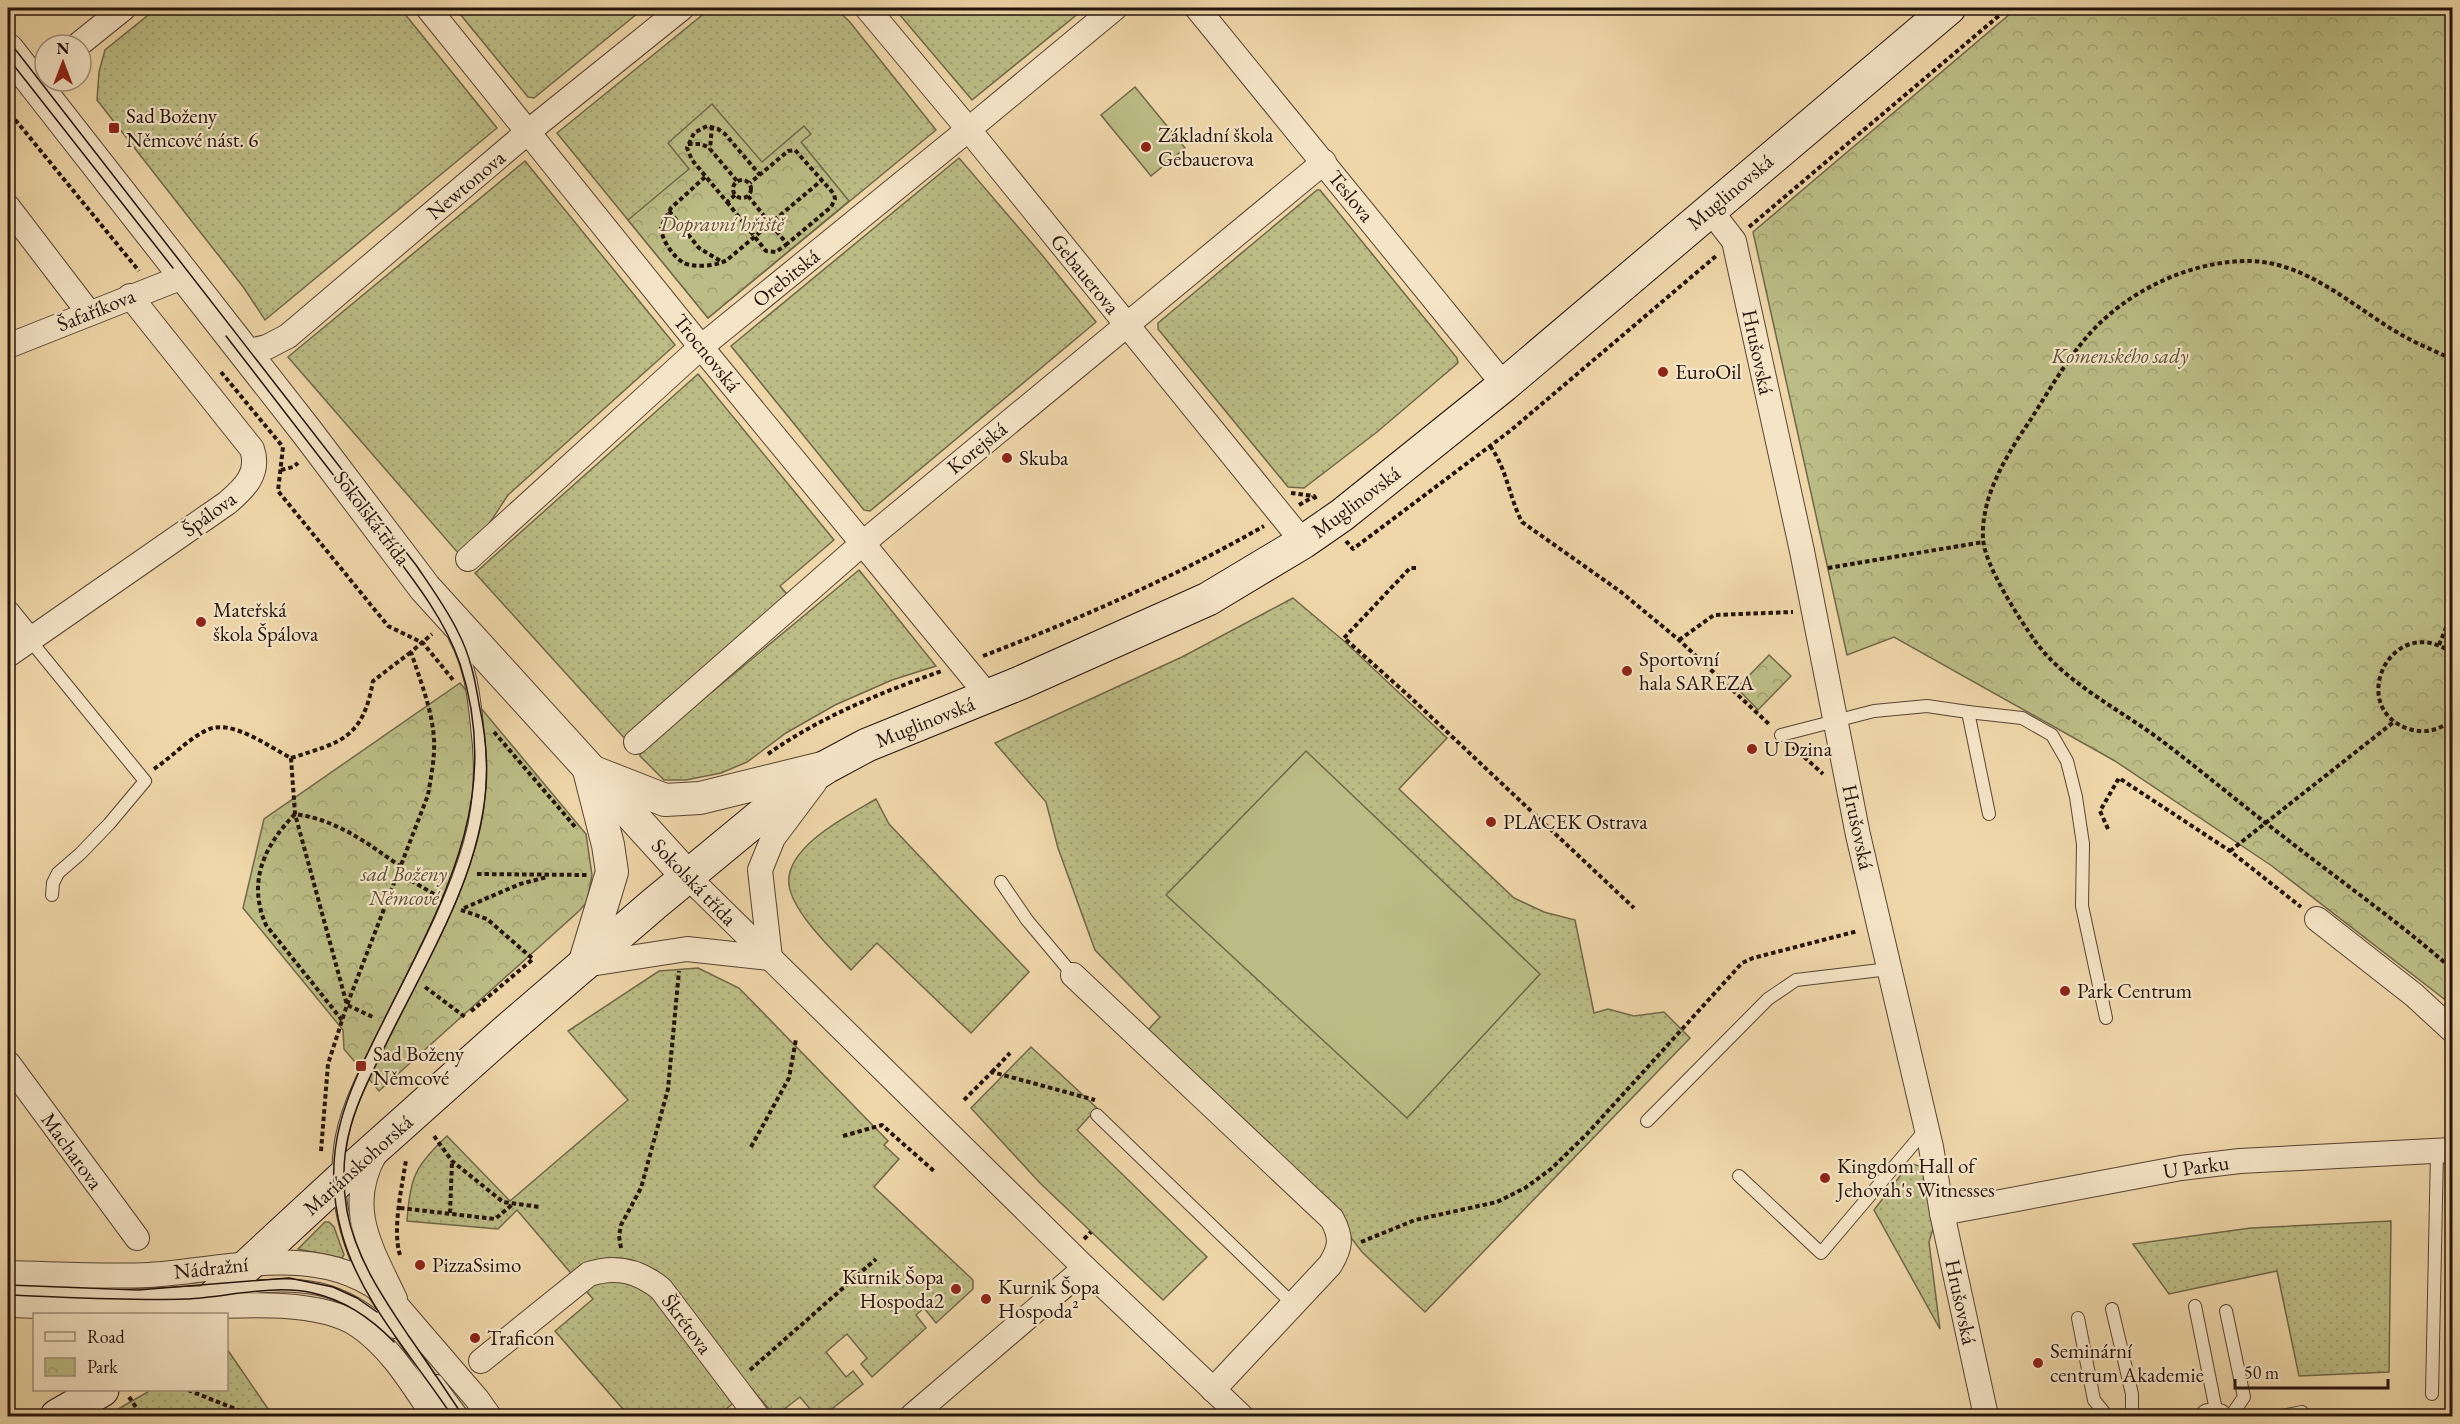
<svg xmlns="http://www.w3.org/2000/svg" width="2460" height="1424" font-family="'EB Garamond',serif">
<defs>
<pattern id="grass-dots" width="8" height="8" patternUnits="userSpaceOnUse" patternTransform="scale(1.5)"><rect width="8" height="8" fill="#bcbd86"/><path d="M2 2h.1M6 6h.1" fill="none" stroke="#a1a272" stroke-width="1.8" stroke-linecap="round"/></pattern>
<pattern id="park-crowns" width="20" height="18" patternUnits="userSpaceOnUse" patternTransform="scale(1.5)"><rect width="20" height="18" fill="#bcbd86"/><path d="M2 6a3 3 0 1 1 6 0M12 15a3 3 0 1 1 6 0" fill="none" stroke="#a1a272"/></pattern>
</defs>
<rect width="100%" height="100%" fill="#efd7a9"/>
<filter id="stains"><feTurbulence type="fractalNoise" baseFrequency=".00333" numOctaves="4"/><feColorMatrix values="0 0 0 0 .2 0 0 0 0 .09 0 0 0 0 .02 0 0 0 .5 -.17"/></filter>
<radialGradient id="worn" r=".72"><stop offset=".6" stop-color="#630" stop-opacity="0"/><stop offset="1" stop-color="#630" stop-opacity=".3"/></radialGradient>
<g fill="url(#grass-dots)" stroke="#706849" stroke-width="1.5">
<path d="M157,8h243l97,120 -232,192 -21,-32 -147,-188 2,-28 6,-22z"/>
<path d="M455,8h189l-110,90 -6,-1z"/>
<path d="M711,8h124l14,13 87,109 -228,188 -151,-185z"/>
<path d="M894,8h191l-113,92z"/>
<path d="M959,158l83,97 54,67 -226,189 -6,-1 -133,-164z"/>
<path d="M525,161l150,184 -167,150 -25,38 -24,21 -171,-197z"/>
<path d="M1317,190h3l137,168 1,5 -81,69 -73,56 -16,-1 -130,-158v-6z"/>
<path d="M698,374l136,166 -54,46 12,14 -165,141 -152,-168z"/>
<path d="M859,570l77,96 -44,14 -57,25 -49,28 -39,29 -26,11 -35,7h-22l-24,-24 1,-5z"/>
<path d="M1293,598l52,44 102,96 -48,51 115,109 30,14 31,8 19,93 14,-4 26,7 30,-4 26,26 -265,274 -63,-60 -13,-17 -201,-205 12,-13 -65,-67 -37,-102 -12,-46 -51,-59 187,-86z"/>
<path d="M876,799l13,25 140,148 -58,61 -94,-90 -26,27c-19,-21 -58,-57 -62,-85 -5,-38 60,-70 87,-86z"/>
<path d="M698,968l41,20 149,153 -4,4 15,14 -25,28 99,93v9l-37,34 -12,-15 -8,7 10,13 -54,49 -11,-13 6,-6 -20,-24 -21,18 20,25 7,-6 10,13 -40,32h-7l-16,-19 -25,19 -24,-28 -33,28h-89l-74,-85 38,-32 -76,-89 -19,19 -91,-8c3,-44 8,-55 40,-85l63,65 118,-101 -60,-69 91,-60z"/>
<path d="M1031,1047l66,61 -20,22 130,127 -44,43 -123,-117 -69,-75z"/>
<path d="M1910,1163l12,4 12,58 -5,17 11,87 -66,-119z"/>
<path d="M2391,1221l-2,151 -90,4 -22,-105 -108,23 -36,-50 118,-16z"/>
<path d="M325,1222h4l5,5 10,28 -2,3 -44,-9z"/>
<path d="M227,1349l46,67h-167l45,-26h75z"/>
</g>
<g fill="url(#park-crowns)" stroke="#706849" stroke-width="1.5">
<path d="M2017,8h435v997l-180,-139 -157,-105 -221,-124 -47,18 -94,-423z"/>
<path d="M712,104l50,58 42,-36 7,8 -10,8 48,59 -141,117 -80,-98 61,-51 -21,-26z"/>
<path d="M1769,655l22,21 -33,34 -21,-22z"/>
<path d="M460,683l126,151 6,41 -5,27 -8,9 -200,180 -35,-42 -1,-19 -100,-122 21,-89z"/>
</g>
<g fill="#bcbd86" stroke="#706849" stroke-width="1.5">
<path d="M1135,87l50,61 -34,28 -50,-61z"/>
<path d="M1306,751l234,223 -133,144 -241,-223z"/>
</g>
<g fill="none" stroke-linecap="round" stroke-linejoin="round">
<g stroke="#574433" stroke-width="14">
<g id="service">
<path d="M29,639l116,142 -36,43 -29,30 -22,19 -5,10 -1,12"/>
<path d="M1968,712l54,6 30,17 15,26 9,36 7,47 -1,62 24,112"/>
<path d="M1781,735l93,-24 53,-5 41,6 21,102"/>
<path d="M1001,882l26,38 46,55"/>
<path d="M1097,1115l196,189"/>
<path d="M1647,1121l121,-122 28,-19 93,-11"/>
<path d="M1739,1176l82,77 106,-125"/>
<path d="M366,1280c-20,-40 -32,-87 -26,-132 5,-39 24,-72 40,-106 31,-63 71,-132 90,-199 11,-38 12,-78 7,-117 -3,-31 -7,-61 -22,-88"/>
<path d="M233,1289c69,-8 107,-6 161,43"/>
<path d="M8,1290l129,5 73,-3"/>
<path d="M375,1295l44,66 33,55"/>
<path d="M2195,1306l22,109"/>
<path d="M2112,1309l20,85v22"/>
<path d="M2226,1311l18,86 -13,19"/>
<path d="M2078,1318l16,82 13,16"/>
<path d="M437,1381l26,35"/>
<path d="M2432,1394l5,-243"/>
<path d="M2282,1416l20,-4"/>
</g>
</g>
<g stroke="#574433" stroke-width="26">
<g id="minor">
<path d="M428,8l273,339 288,350"/>
<path d="M867,8l102,122 334,412"/>
<path d="M1197,8l307,377"/>
<path d="M78,45l46,-37"/>
<path d="M8,207l81,106"/>
<path d="M1710,210l24,31 68,310 56,284 73,312 11,66 44,203"/>
<path d="M8,346l177,-70"/>
<path d="M245,352l22,-5 21,-11 241,-205 153,-123"/>
<path d="M468,559l233,-212 279,-227 135,-112"/>
<path d="M8,613l21,26"/>
<path d="M8,655l219,-152c18,-15 33,-30 25,-54l-122,-153"/>
<path d="M636,742l227,-199 461,-381"/>
<path d="M687,876l398,392 156,148"/>
<path d="M2317,919l97,76 38,35"/>
<path d="M770,958l-10,-88 13,-32 42,-56"/>
<path d="M584,965l103,-16 83,9"/>
<path d="M1073,975l259,244c10,19 9,28 -2,46l-117,125"/>
<path d="M8,1063l129,175"/>
<path d="M376,1152c-32,55 -5,96 19,147"/>
<path d="M1942,1213l239,-45 59,-7 212,-11"/>
<path d="M8,1273c47,1 94,4 141,2 81,-5 174,-36 242,24l86,100 12,17"/>
<path d="M8,1305c48,1 97,4 145,4 57,-1 159,-15 206,17 33,23 53,58 75,90"/>
<path d="M481,1361l108,-87c27,-9 50,-3 72,15l96,127"/>
<path d="M912,1416l173,-148"/>
<path d="M2208,1416h11"/>
</g>
</g>
<g stroke="#574433" stroke-width="34">
<g id="tertiary">
<path d="M8,50l299,382 118,156 262,288"/>
<path d="M596,773l69,27 35,-2 122,-30"/>
<path d="M584,965l28,-93 -4,-27 -18,-71"/>
</g>
</g>
<g stroke="#24130c" stroke-width="35">
<g id="secondary">
<path d="M195,1314l149,-138 160,-143 150,-129 144,-119 28,-18 41,-22 153,-62 188,-84 95,-57 39,-27 162,-130 445,-377"/>
<path d="M57,1416l45,-26"/>
</g>
</g>
<g stroke="#24130c" stroke-width="4" stroke-dasharray="4.5 3" stroke-linecap="butt">
<path d="M13,98v19l126,154"/>
<path d="M712,126l-2,23 27,32"/>
<path d="M688,144h13l9,4"/>
<path d="M705,177l-34,31 -10,19c0,12 12,30 23,36 10,5 33,3 43,-3l95,-80"/>
<circle cx="742" cy="189" r="9"/>
<path d="M735,195l-8,7 -35,-42 -5,-12 7,-15 13,-7 11,3 7,5 35,41"/>
<path d="M748,196l39,48 44,-37 4,-8 -1,-5 -39,-44 -7,1 -38,32"/>
<path d="M727,202l39,49 10,1 11,-8"/>
<path d="M669,211l30,37 23,14"/>
<path d="M1749,227l259,-219"/>
<path d="M2452,359c-17,-8 -35,-15 -52,-25 -48,-28 -92,-71 -149,-73 -61,-1 -127,31 -166,78 -20,24 -37,53 -54,80 -23,34 -50,76 -48,119 1,27 36,80 52,103 30,42 86,69 127,100 41,31 81,65 122,96 56,44 115,85 168,132"/>
<path d="M221,372l62,75 -5,44 110,135 35,17 31,38"/>
<path d="M1490,446c17,23 19,51 32,76l99,70 58,48 91,85"/>
<path d="M281,470l12,-3 5,-4"/>
<path d="M1291,493l23,3 3,5"/>
<path d="M1299,505l14,-8"/>
<path d="M1346,541l7,8 157,-118 206,-175"/>
<path d="M1416,568h-6l-66,70 66,59 224,211"/>
<path d="M1828,568l155,-26"/>
<path d="M1679,640l35,-25 79,-3"/>
<path d="M2439,645l13,-32"/>
<path d="M2452,653c-60,-43 -107,55 -43,76 16,5 31,1 43,-9"/>
<path d="M983,656c96,-37 192,-79 281,-130"/>
<path d="M2446,725l6,4"/>
<path d="M494,732l83,97"/>
<path d="M1793,747l30,27"/>
<path d="M768,754c52,-37 114,-62 174,-83"/>
<path d="M291,758l4,56 52,191 28,13"/>
<path d="M154,769c18,-12 34,-30 53,-39 24,-12 62,17 84,28 51,-16 72,-20 82,-77l38,-29"/>
<path d="M2108,829l-8,-18 19,-33 111,73 71,56"/>
<path d="M2230,851l165,-130"/>
<path d="M398,873l36,21"/>
<path d="M477,874l110,1"/>
<path d="M464,908l56,-24 27,-7"/>
<path d="M461,910l26,9 46,40 -64,54"/>
<path d="M425,987l40,30"/>
<path d="M342,1020l-76,-95c-19,-43 -2,-79 29,-111 42,6 71,28 106,53"/>
<path d="M992,1072l18,-19"/>
<path d="M964,1100l28,-28 103,28"/>
<path d="M434,1136l18,25 51,41 37,5"/>
<path d="M843,1136l39,-11 53,47"/>
<path d="M751,1147l38,-69 7,-39"/>
<path d="M321,1151l7,-87 19,-59 81,-210c3,-18 7,-37 6,-56 -2,-30 -14,-59 -23,-87l21,-18"/>
<path d="M400,1208l95,11 18,-15"/>
<path d="M450,1213l2,-51"/>
<path d="M1084,1239l7,-7"/>
<path d="M1361,1242l54,-22 82,-18 28,-14 26,-19 35,-34 156,-172 11,-5 105,-27"/>
<path d="M621,1248l-2,-12 2,-11 20,-37 27,-99 11,-118"/>
<path d="M400,1255c-8,-26 2,-68 6,-95"/>
<path d="M750,1370l126,-111"/>
<path d="M188,1390l65,26"/>
<path d="M129,1397l13,19"/>
</g>
<use href="#service" stroke="#f5e5c7" stroke-width="12"/>
<use href="#minor" stroke="#f5e5c7" stroke-width="24"/>
<use href="#tertiary" stroke="#f5e5c7" stroke-width="32"/>
<use href="#secondary" stroke="#f5e5c7" stroke-width="33"/>
<g stroke="#24130c" stroke-width="1.5">
<path d="M8,40l408,525c15,22 31,44 42,67 12,23 17,47 21,72 6,27 9,55 7,83 -7,92 -60,175 -99,255 -29,59 -52,101 -40,169 9,47 35,85 61,124 19,27 37,54 55,81"/>
<path d="M8,58l165,210"/>
<path d="M226,336c49,63 98,126 146,189 32,43 71,88 88,139 45,136 -20,242 -78,360 -36,72 -63,127 -40,210 19,68 72,124 110,182"/>
<path d="M8,1285l130,5 151,-12 44,9 24,11 20,14"/>
<path d="M8,1295c59,2 118,6 178,4 41,-2 86,-15 127,-6 31,7 59,26 81,49"/>
</g>
</g>
<g fill="#8f2418" stroke="#f5e5c7" stroke-width="2">
<rect x="108" y="122" width="12" height="12" rx="3"/>
<circle cx="1146" cy="147" r="6"/>
<circle cx="1663" cy="372" r="6"/>
<circle cx="1007" cy="458" r="6"/>
<circle cx="201" cy="622" r="6"/>
<circle cx="1627" cy="671" r="6"/>
<circle cx="1752" cy="749" r="6"/>
<circle cx="1491" cy="822" r="6"/>
<circle cx="2065" cy="991" r="6"/>
<rect x="355" y="1060" width="12" height="12" rx="3"/>
<circle cx="1825" cy="1178" r="6"/>
<circle cx="420" cy="1265" r="6"/>
<circle cx="956" cy="1289" r="6"/>
<circle cx="986" cy="1299" r="6"/>
<circle cx="475" cy="1338" r="6"/>
<circle cx="2038" cy="1363" r="6"/>
</g>
<g text-anchor="middle" stroke-width="4.5" stroke-linejoin="round" paint-order="stroke">
<g font-size="21" fill="#24130c" stroke="#f5e5c7" text-anchor="start">
<text x="126" y="123">Sad Boženy<tspan x="126" dy="24">Němcové nást. 6</tspan></text>
<text x="1158" y="142">Základní škola<tspan x="1158" dy="24">Gebauerova</tspan></text>
<text x="1675" y="379">EuroOil</text>
<text x="1019" y="465">Skuba</text>
<text x="213" y="617">Mateřská<tspan x="213" dy="24">škola Špálova</tspan></text>
<text x="1639" y="666">Sportovní<tspan x="1639" dy="24">hala SAREZA</tspan></text>
<text x="1764" y="756">U Dzina</text>
<text x="1503" y="829">PLACEK Ostrava</text>
<text x="2077" y="998">Park Centrum</text>
<text x="373" y="1061">Sad Boženy<tspan x="373" dy="24">Němcové</tspan></text>
<text x="1837" y="1173">Kingdom Hall of<tspan x="1837" dy="24">Jehovah's Witnesses</tspan></text>
<text x="432" y="1272">PizzaSsimo</text>
<text x="944" y="1284" text-anchor="end">Kurnik Šopa<tspan x="944" dy="24">Hospoda2</tspan></text>
<text x="998" y="1294">Kurnik Šopa<tspan x="998" dy="24">Hospoda²</tspan></text>
<text x="487" y="1345">Traficon</text>
<text x="2050" y="1358">Seminární<tspan x="2050" dy="24">centrum Akademie</tspan></text>
</g>
<g font-size="21" fill="#24130c" stroke="#f5e5c7">
<text transform="translate(466 185) rotate(-40)" y="7">Newtonova</text>
<text transform="translate(1730 192) rotate(-40)" y="7">Muglinovská</text>
<text transform="translate(1351 196) rotate(51)" y="7">Teslova</text>
<text transform="translate(1085 274) rotate(51)" y="7">Gebauerova</text>
<text transform="translate(786 278) rotate(-39)" y="7">Orebitská</text>
<text transform="translate(96 310) rotate(-22)" y="7">Šafaříkova</text>
<text transform="translate(1758 352) rotate(78)" y="7">Hrušovská</text>
<text transform="translate(707 353) rotate(51)" y="7">Trocnovská</text>
<text transform="translate(977 448) rotate(-39)" y="7">Korejská</text>
<text transform="translate(1356 502) rotate(-37)" y="7">Muglinovská</text>
<text transform="translate(209 514) rotate(-36)" y="7">Špálova</text>
<text transform="translate(372 518) rotate(53)" y="7">Sokolská třída</text>
<text transform="translate(925 722) rotate(-22)" y="7">Muglinovská</text>
<text transform="translate(1858 827) rotate(78)" y="7">Hrušovská</text>
<text transform="translate(694 882) rotate(46)" y="7">Sokolská třída</text>
<text transform="translate(72 1151) rotate(54)" y="7">Macharova</text>
<text transform="translate(358 1165) rotate(-42)" y="7">Mariánskohorská</text>
<text transform="translate(2196 1167) rotate(-8)" y="7">U Parku</text>
<text transform="translate(211 1268) rotate(-6)" y="7">Nádražní</text>
<text transform="translate(1961 1302) rotate(78)" y="7">Hrušovská</text>
<text transform="translate(687 1324) rotate(53)" y="7">Škrétova</text>
</g>
<g font-size="21" font-style="italic" fill="#594e37" stroke="#f5e5c7">
<text x="722" y="231">Dopravní hřiště</text>
<text x="2120" y="363">Komenského sady</text>
<text x="404" y="881">sad Boženy<tspan x="404" dy="24">Němcové</tspan></text>
</g>
</g>
<rect width="2460" height="1424" fill="none" stroke="#efd7a9" stroke-width="30"/>
<rect x="9" y="9" width="2442" height="1406" fill="none" stroke="#24130c" stroke-width="3"/>
<rect x="15" y="15" width="2430" height="1394" fill="none" stroke="#24130c" stroke-width="1.5"/>
<rect x="33" y="1313" width="195" height="78" fill="#f5e5c7" stroke="#a1917c" stroke-width="1.5"/>
<rect x="45" y="1332" width="30" height="9" fill="#f5e5c7" stroke="#a1917c" stroke-width="1.5"/>
<text x="87" y="1343" font-size="18" fill="#24130c">Road</text>
<rect x="45" y="1358" width="30" height="18" fill="url(#park-crowns)" stroke="#a1917c" stroke-width="1.5"/>
<text x="87" y="1373" font-size="18" fill="#24130c">Park</text>
<g transform="translate(63 63)"><circle r="28" fill="#f5e5c7" stroke="#a1917c" stroke-width="1.5"/>
<path d="M0-4.5L10 22L0 15L-10 22Z" fill="#8f2418"/>
<text y="-9" font-size="16" font-weight="bold" text-anchor="middle" fill="#24130c">N</text>
</g>
<path d="M2235 1379v9h153v-9" fill="none" stroke="#24130c" stroke-width="3"/>
<text x="2244" y="1379" font-size="18" fill="#24130c" stroke="#f5e5c7" stroke-width="4.5" paint-order="stroke">50 m</text>
<rect width="100%" height="100%" filter="url(#stains)"/>
<rect width="100%" height="100%" fill="url(#worn)"/>
</svg>
